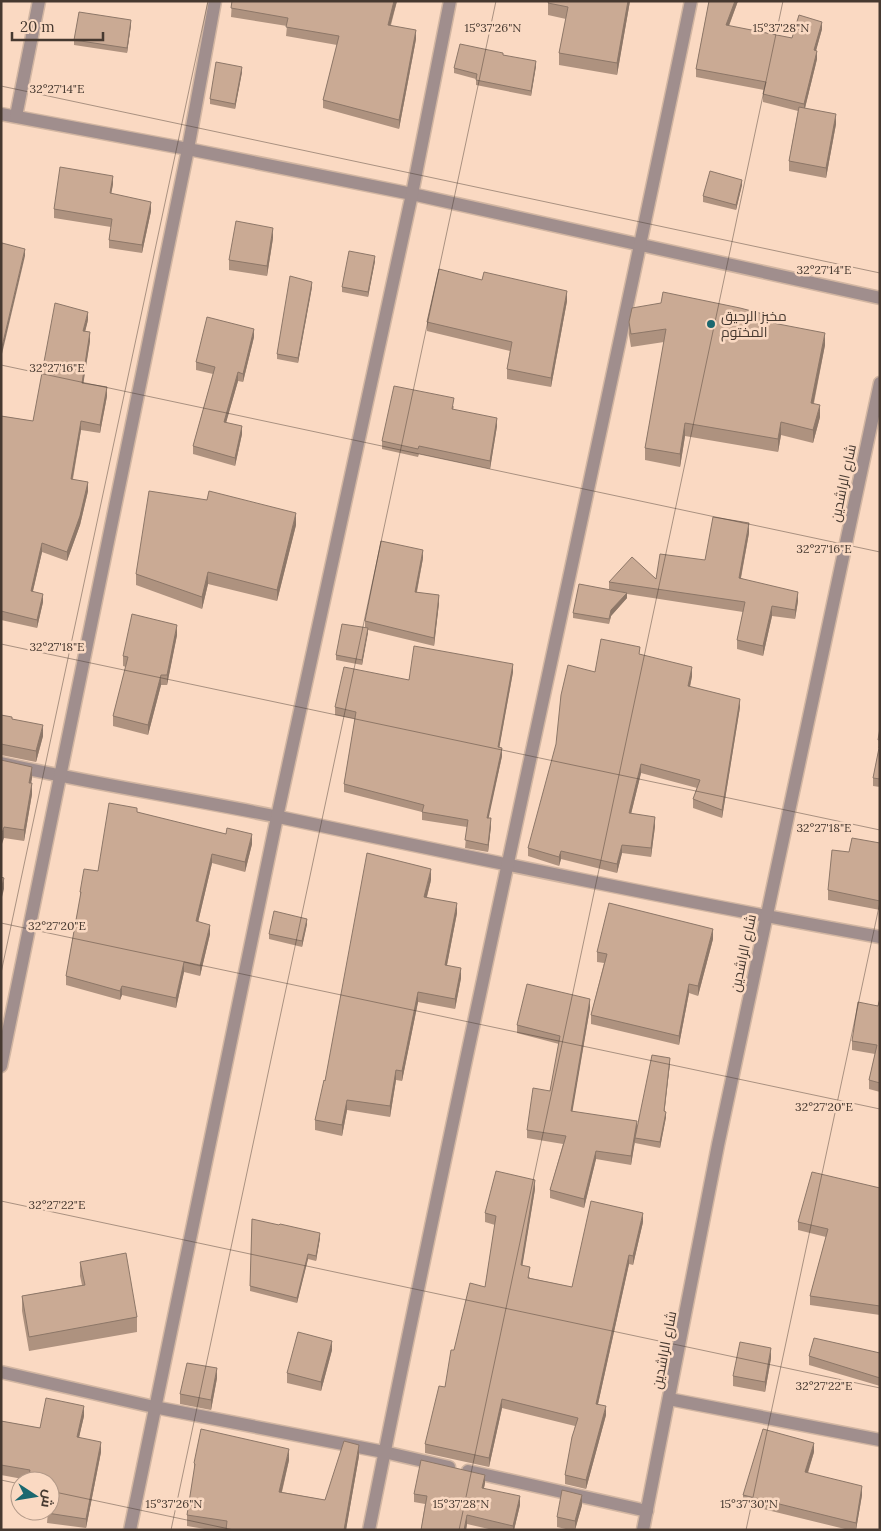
<svg xmlns="http://www.w3.org/2000/svg" width="881" height="1531" font-family="Lora,Cairo,serif">
<rect width="100%" height="100%" fill="#fad9c2"/>
<g fill="none" stroke-linecap="round" stroke-linejoin="round">
<g stroke="#d2b6a2" stroke-width="15">
<g id="minor">
<path d="M1,114l187,35 224,45 468,104"/>
<path d="M16,116l23,-115"/>
<path d="M1,763c92,21 186,35 278,54 200,42 400,84 601,120"/>
<path d="M1,1066l187,-917 27,-148"/>
<path d="M1,1372l153,35 230,45 65,15"/>
<path d="M669,1399l211,41"/>
<path d="M468,1471l179,40"/>
<path d="M130,1530l147,-713 135,-623 38,-193"/>
<path d="M369,1530c102,-511 217,-1019 322,-1529"/>
<path d="M643,1530l75,-385 162,-762"/>
</g>
</g>
<use href="#minor" stroke="#a08e8d" stroke-width="12"/>
</g>
<g fill="#ae927f">
<path d="M232,1h165l-6,24 25,14 -17,90 -76,-21v-8l14,-55 -51,-9 1,-10 -56,-9z"/>
<path d="M630,1l-13,74 -58,-10v-12l7,-34 -18,-4v-12z"/>
<path d="M709,1h29l-9,25 63,12 30,-9 -6,21 1,9 -12,49 31,16 -10,54 -37,-7v-10l9,-50 -35,-9v-8l1,-4 -68,-13v-8z"/>
<path d="M131,25l-4,28 -53,-8v-5z"/>
<path d="M503,55l33,11 -5,30 -55,-11v-6l-22,-6v-5z"/>
<path d="M242,72l-7,37 -25,-5v-5z"/>
<path d="M113,184l-2,9 40,18 -9,42 -33,-5v-8l2,-13 -57,-9v-9z"/>
<path d="M742,185l-6,25 -33,-8v-6z"/>
<path d="M273,238l-6,38 -38,-6v-10z"/>
<path d="M375,261l-7,36 -26,-5v-5z"/>
<path d="M482,280l85,21 -16,86 -44,-8v-10l3,-18 -83,-20v-9z"/>
<path d="M312,287l-14,76 -21,-4v-5z"/>
<path d="M88,320l-3,11 5,10 -7,42 24,13 -7,37 -19,-3 -8,49 15,12 -8,34 -13,36 -25,-9 -9,39 10,11 -6,26 -36,-8v-204l32,5z"/>
<path d="M629,322l146,1 50,22 -11,58 6,14 -7,26 -32,-8 -3,17 -93,-16 -5,31 -35,-7v-12l19,-106 -33,5 -2,-12z"/>
<path d="M254,337l-11,45 -5,-1 -12,41 16,12 -7,32 -42,-12v-8l20,-72 -17,-4v-8z"/>
<path d="M454,406l-1,4 44,16 -7,43 -71,-15 -1,3 -36,-8v-8z"/>
<path d="M296,525l-19,76 -69,-17 -6,25 -66,-24v-11z"/>
<path d="M749,533l-8,45 57,23 -3,18 -23,-3 -9,40 -26,-7v-9l6,-28 -116,-18v4l-16,18 -2,8 -36,-6v-5l36,-23v-8l47,-3 49,-19z"/>
<path d="M423,558l-6,34 22,11 -5,43 -66,-16 -6,35 -26,-5v-5l29,-27v-7z"/>
<path d="M177,635l-10,50h-6l-13,50 -35,-9v-10l13,-49 -3,-1v-10z"/>
<path d="M640,654l52,22 -2,11 50,20 -18,111 -29,-10v-9l4,-11 -56,-15 -10,41 24,12 -4,31 -29,-4 -5,20 -56,-14 -2,7 -31,-10v-8l67,-176z"/>
<path d="M513,672l-14,76 3,8 -14,62 3,8 -3,26 -23,-4 2,-21 -45,-7v-8l-78,-20v-8l11,-65 -20,-4v-8l74,-27z"/>
<path d="M1,715l11,4 31,17 -7,26 -35,-7z"/>
<path d="M880,728v59l-7,-1v-8l6,-30h-1v-8z"/>
<path d="M1,760l31,18 -1,5 1,11 -8,47 -20,-3z"/>
<path d="M137,812l115,32 -7,28 -33,-9 -14,59 12,12 -10,42 -16,-4 -8,36 -54,-13 -2,5 -54,-15v-9l14,-77v-7l18,-21z"/>
<path d="M880,843v67l-52,-10v-10l21,-38z"/>
<path d="M431,880l-4,17 30,16 -10,52 14,13 -6,31 -37,-7 -16,79 -6,-1 -6,37 -43,-7 -5,26 -27,-6v-10l10,-39z"/>
<path d="M307,924l-5,23 -33,-8v-5z"/>
<path d="M713,939l-15,57 -9,-3 -10,52 -88,-21v-9l13,-52 -7,-1v-10z"/>
<path d="M880,998v94l-11,-3v-9l6,-26 -23,-4v-9l26,-35z"/>
<path d="M590,1008l-18,103 65,19 33,-67 -6,48 2,6 -6,31 -25,-5v-3l-4,25 -35,-6 -12,49 -34,-10v-8l13,-46 -36,-6v-8l23,-39 9,-47 -42,-11v-8z"/>
<path d="M880,1188v127l-70,-10v-9l16,-59 -28,-7v-8z"/>
<path d="M535,1189l-13,77 8,12 42,9 71,-65 -10,43 -4,-1 -31,140 8,11 -20,74 -21,-5v-9l10,-49 -73,-18 -13,59 -64,-14v-9l20,-57 9,-37 31,-63 10,-62 -10,-3v-9z"/>
<path d="M252,1219l68,19 -4,23 -8,-2 -11,44 -47,-12z"/>
<path d="M80,1262l57,55v15l-108,19 -7,-40v-15l60,-11 -2,-9z"/>
<path d="M332,1350l-11,41 -34,-8v-10z"/>
<path d="M880,1353v33l-71,-21v-9z"/>
<path d="M771,1358l-6,34 -32,-6v-10z"/>
<path d="M217,1378l-6,32 -31,-6v-10z"/>
<path d="M84,1416l-5,21 22,15 -15,76 -39,-5 1,-12h2v-30l-22,-1 -27,-5v-54l39,7z"/>
<path d="M814,1452l-6,21 54,22 -6,35h-7l-106,-26v-9z"/>
<path d="M359,1456l-13,74h-135l-24,-4v-11l7,-41v-11l95,-3 -7,32 43,8z"/>
<path d="M485,1483l-1,5 36,17 -6,25h-21l-26,-6 -1,6h-45l4,-26 -11,-2v-8z"/>
<path d="M582,1505l-7,25h-5l-13,-3v-10z"/>
</g>
<g fill="#8d7768">
<path d="M394,1h3l-9,32v-8z"/>
<path d="M628,1h2l-13,74v-12z"/>
<path d="M735,1h3l-12,32v-8z"/>
<path d="M131,20v5l-4,28v-5z"/>
<path d="M822,22v7l-8,29v-8z"/>
<path d="M416,30v9l-17,90v-9z"/>
<path d="M817,51v8l-13,53v-8z"/>
<path d="M536,61v5l-5,30v-5z"/>
<path d="M242,67v5l-7,37v-5z"/>
<path d="M836,114v10l-10,54v-10z"/>
<path d="M113,176v8l-3,17v-8z"/>
<path d="M742,180v5l-6,25v-5z"/>
<path d="M151,202v9l-9,42v-8z"/>
<path d="M273,228v10l-6,38v-10z"/>
<path d="M25,249v7l-24,102v-7z"/>
<path d="M375,256v5l-7,36v-5z"/>
<path d="M312,282v5l-14,76v-5z"/>
<path d="M567,291v10l-16,86v-9z"/>
<path d="M88,312v8l-5,20v-9z"/>
<path d="M254,329v8l-11,45v-8z"/>
<path d="M90,332v9l-8,51v-9z"/>
<path d="M825,333v12l-14,70v-12z"/>
<path d="M238,372v9l-14,49v-8z"/>
<path d="M107,387v9l-7,37v-8z"/>
<path d="M820,405v12l-7,26v-13z"/>
<path d="M497,418v8l-7,43v-8z"/>
<path d="M81,421v9l-10,57v-8z"/>
<path d="M781,422v13l-3,17v-13z"/>
<path d="M685,423v13l-5,31v-13z"/>
<path d="M242,426v8l-7,32v-8z"/>
<path d="M88,482v9l-8,34 -13,36v-9z"/>
<path d="M296,513v12l-19,76v-11z"/>
<path d="M749,523v10l-10,54v-9z"/>
<path d="M42,543v9l-11,47v-8z"/>
<path d="M423,550v8l-8,42v-8z"/>
<path d="M208,572v12l-6,25v-12z"/>
<path d="M798,592v9l-3,18v-9z"/>
<path d="M627,593v5l-16,18 -2,8 2,-14z"/>
<path d="M43,594v8l-6,26v-8z"/>
<path d="M439,595v8l-5,43v-8z"/>
<path d="M772,606v10l-9,40v-10z"/>
<path d="M177,625v10l-10,50v-10z"/>
<path d="M368,628v5l-6,32v-5z"/>
<path d="M513,664v8l-15,83v-8z"/>
<path d="M692,667v9l-4,19v-9z"/>
<path d="M161,675v10l-13,50v-10z"/>
<path d="M740,699v8l-18,111v-8z"/>
<path d="M43,725v11l-7,26v-11z"/>
<rect x="1" y="744" width="1" height="11"/>
<path d="M502,748v8l-15,70v-8z"/>
<path d="M641,764v9l-12,49v-9z"/>
<path d="M32,767v11l-3,16v-11z"/>
<path d="M32,783v11l-8,47v-11z"/>
<path d="M655,817v9l-4,31v-9z"/>
<path d="M491,818v8l-3,26v-7z"/>
<path d="M4,827v11l-3,9v-11z"/>
<path d="M252,834v10l-7,28v-10z"/>
<path d="M622,845v8l-5,20v-9z"/>
<path d="M561,851v8l-2,7v-9z"/>
<path d="M212,854v9l-16,68v-10z"/>
<path d="M431,869v11l-7,27v-10z"/>
<path d="M4,878v11l-3,12v-11z"/>
<path d="M457,903v10l-12,62v-10z"/>
<path d="M307,919v5l-5,23v-6z"/>
<path d="M210,925v9l-10,42v-10z"/>
<path d="M713,929v10l-15,57v-10z"/>
<path d="M184,962v10l-8,36v-10z"/>
<path d="M461,968v10l-6,31v-10z"/>
<path d="M689,984v9l-10,52v-9z"/>
<path d="M122,986v9l-2,5v-9z"/>
<path d="M418,992v10l-16,79v-10z"/>
<path d="M590,999v9l-19,112v-9z"/>
<path d="M670,1058v5l-6,53v-5z"/>
<path d="M396,1070v10l-6,37v-11z"/>
<path d="M347,1100v10l-5,26v-11z"/>
<path d="M666,1112v5l-6,31v-6z"/>
<path d="M637,1121v8l-6,36v-9z"/>
<path d="M596,1151v8l-12,49v-9z"/>
<path d="M535,1180v9l-14,85v-9z"/>
<path d="M643,1213v9l-10,43v-9z"/>
<path d="M320,1233v5l-4,23v-5z"/>
<path d="M308,1254v5l-11,44v-5z"/>
<path d="M629,1255v9l-33,149v-9z"/>
<path d="M332,1341v9l-11,41v-9z"/>
<path d="M771,1348v10l-6,34v-10z"/>
<path d="M217,1368v10l-6,32v-10z"/>
<path d="M502,1399v9l-13,59v-9z"/>
<path d="M84,1406v10l-7,30v-9z"/>
<path d="M606,1406v9l-20,74v-9z"/>
<path d="M101,1442v10l-15,76v-9z"/>
<path d="M814,1443v9l-9,29v-9z"/>
<path d="M359,1445v11l-13,74h-2z"/>
<path d="M289,1449v11l-10,43v-11z"/>
<path d="M485,1475v8l-3,13v-8z"/>
<path d="M862,1486v9l-6,35v-7z"/>
<path d="M582,1495v10l-7,25v-9z"/>
<path d="M520,1496v9l-6,25h-1v-4z"/>
<path d="M467,1515v9l-1,6h-2z"/>
</g>
<g fill="#caaa94" stroke="#8d7768">
<path d="M232,1h162l-6,24 28,5 -17,90 -76,-20 16,-64 -53,-9 2,-9 -57,-10z"/>
<path d="M549,1h79l-11,62 -58,-10 9,-46 -20,-4z"/>
<path d="M709,1h26l-9,24 66,13 7,-23 23,7 -8,28 3,1 -13,53 -41,-10 3,-12 -70,-13z"/>
<path d="M79,12l52,8 -4,28 -53,-8z"/>
<path d="M460,44l43,9v2l33,6 -5,30 -55,-11 1,-6 -23,-6z"/>
<path d="M216,62l26,5 -7,37 -25,-5z"/>
<path d="M799,107l37,7 -10,54 -37,-7z"/>
<path d="M60,167l53,9 -3,17 41,9 -9,43 -33,-5 3,-21 -58,-10z"/>
<path d="M710,171l32,9 -6,25 -33,-9z"/>
<path d="M236,221l37,7 -6,38 -38,-6z"/>
<path d="M2,243l23,6 -24,102v-104z"/>
<path d="M349,251l26,5 -7,36 -26,-5z"/>
<path d="M439,269l43,11 2,-8 83,19 -16,87 -44,-9 5,-27 -85,-20z"/>
<path d="M290,276l22,6 -14,76 -21,-4z"/>
<path d="M663,292l77,16 35,9 -2,6 52,10 -14,70 9,2 -7,25 -32,-8 -3,17 -93,-16 -5,31 -35,-6 21,-119 -35,5 -2,-12 3,-14 29,-5z"/>
<path d="M55,303l33,9 -5,19 7,1 -8,51 25,4 -7,38 -19,-4 -10,58 17,3 -8,34 -13,36 -25,-9 -11,48 12,3 -6,26 -36,-9v-195l32,5z"/>
<path d="M207,317l47,12 -11,45 -5,-2 -14,50 18,4 -7,32 -42,-12 22,-79 -19,-5z"/>
<path d="M394,386l60,12 -2,11 45,9 -7,43 -71,-15 -1,3 -36,-8z"/>
<path d="M149,491l58,9 2,-9 87,22 -19,77 -69,-18 -6,25 -66,-23z"/>
<path d="M713,517l36,6 -10,55 59,14 -3,18 -23,-4 -9,40 -26,-6 8,-38 -136,-20 23,-25 24,22 4,-25 45,6z"/>
<path d="M381,541l42,9 -8,42 24,3 -5,43 -69,-17z"/>
<path d="M579,584l48,9 -16,17 -2,9 -36,-6z"/>
<path d="M132,614l45,11 -10,50h-6l-13,50 -35,-9 15,-59 -5,-1z"/>
<path d="M342,624l26,4 -6,32 -26,-5z"/>
<path d="M601,639l39,8 -1,7 53,13 -4,19 52,13 -18,111 -29,-11 7,-19 -59,-16 -12,49 26,4 -4,31 -29,-3 -5,19 -56,-13 -2,6 -31,-9 28,-104 5,-49 7,-30 27,7z"/>
<path d="M414,646l99,18 -15,83 4,1 -15,70h4l-3,27 -23,-5 3,-20 -46,-8 2,-7 -80,-21 12,-72 -21,-5 9,-40 65,13z"/>
<path d="M1,715l11,2v2l31,6 -7,26 -35,-7z"/>
<path d="M880,728v12h-2z"/>
<path d="M880,743v36l-7,-1z"/>
<path d="M1,760l31,7 -3,16h3l-8,47 -20,-3 -3,9z"/>
<path d="M109,803l28,5v4l89,22 1,-6 25,6 -7,28 -33,-8 -16,67 14,4 -10,41 -16,-4 -8,36 -54,-12 -2,5 -54,-15 15,-84h-1l4,-23 14,2z"/>
<path d="M852,838l28,5v58l-52,-11 4,-40 17,2z"/>
<path d="M367,853l64,16 -7,28 33,6 -12,62 16,3 -6,31 -37,-7 -16,79 -6,-1 -6,36 -43,-6 -5,25 -27,-5 9,-40 1,1z"/>
<path d="M1,877l3,1 -3,12z"/>
<path d="M609,903l104,26 -15,57 -9,-2 -10,52 -88,-21 16,-61 -10,-2z"/>
<path d="M274,911l33,8 -5,22 -33,-7z"/>
<path d="M527,984l63,15 -19,112 66,10 -6,35 -35,-5 -12,48 -34,-9 16,-54 -39,-6 6,-42 17,3 10,-55 -43,-11z"/>
<path d="M880,998v85l-11,-3 8,-35 -25,-4 6,-39 20,4z"/>
<path d="M652,1055l18,3 -6,53 2,1 -6,30 -25,-4z"/>
<path d="M496,1171l39,9 -14,85 9,2 -2,11 44,9 19,-86 52,12 -10,43 -4,-1 -33,149 10,2 -20,74 -21,-5 7,-38 6,-19 -76,-19 -13,59 -64,-14 14,-58 6,1 6,-37h3l16,-67 15,4 11,-71 -11,-3z"/>
<path d="M812,1172l68,16v118l-70,-10 18,-67 -30,-7z"/>
<path d="M252,1219l27,6 1,-1 40,9 -4,23 -8,-2 -11,44 -47,-12z"/>
<path d="M126,1253l11,64 -108,20 -7,-41 63,-11 -5,-23z"/>
<path d="M298,1332l34,9 -11,41 -34,-9z"/>
<path d="M814,1338l66,15v25l-71,-22z"/>
<path d="M740,1342l31,6 -6,34 -32,-6z"/>
<path d="M187,1363l30,5 -6,32 -31,-6z"/>
<path d="M46,1398l38,8 -7,31 24,5 -15,77 -39,-6 1,-2h2v-30h-22l2,-11 -29,-5v-44l39,7z"/>
<path d="M201,1429l88,20 -10,43 46,8 19,-59 15,4 -15,85h-118l1,-9 -40,-6 8,-51 -1,-1z"/>
<path d="M763,1429l51,14 -9,29 57,14 -6,37 -113,-28z"/>
<path d="M421,1460l64,15 -3,13 38,8 -7,30 -46,-11 -3,15h-43l6,-34 -13,-2z"/>
<path d="M562,1490l20,5 -7,26 -18,-4z"/>
</g>
<path fill="none" stroke="#463930" stroke-width="1" stroke-opacity="0.45" d="M1,86l879,187M1,365l879,187M1,644l879,186M1,923l879,186M1,973l207,-972M1,1201l879,187M1,1480l19,4M50,1491l184,39M171,1530l325,-1529M459,1530l324,-1529M746,1530l134,-628"/>
<circle fill="#1b686f" stroke="#fad9c2" stroke-width="2" cx="711" cy="324" r="5"/>
<g text-anchor="middle" stroke-width="5" stroke-linejoin="round" paint-order="stroke">
<g font-size="14" fill="#463930" stroke="#fad9c2" text-anchor="start">
<text x="721" y="321">مخبز الرحيق<tspan x="721" dy="16">المختوم</tspan></text>
</g>
<g font-size="14" fill="#463930" stroke="#fad9c2">
<text transform="translate(843 483) rotate(-78)" y="5">شارع الراشدين</text>
<text transform="translate(743 953) rotate(-78)" y="5">شارع الراشدين</text>
<text transform="translate(664 1350) rotate(-79)" y="5">شارع الراشدين</text>
</g>
</g>
<g font-size="12" text-anchor="middle" fill="#463930" stroke="#fad9c2" stroke-width="5" stroke-linejoin="round" paint-order="stroke">
<text x="493" y="32">15°37'26"N</text>
<text x="781" y="32">15°37'28"N</text>
<text x="57" y="93">32°27'14"E</text>
<text x="824" y="274">32°27'14"E</text>
<text x="57" y="372">32°27'16"E</text>
<text x="824" y="553">32°27'16"E</text>
<text x="57" y="651">32°27'18"E</text>
<text x="824" y="832">32°27'18"E</text>
<text x="57" y="930">32°27'20"E</text>
<text x="824" y="1111">32°27'20"E</text>
<text x="57" y="1209">32°27'22"E</text>
<text x="824" y="1390">32°27'22"E</text>
<text x="174" y="1508">15°37'26"N</text>
<text x="461" y="1508">15°37'28"N</text>
<text x="749" y="1508">15°37'30"N</text>
</g>
<rect width="881" height="1531" fill="none" stroke="#463930" stroke-width="5"/>
<g transform="translate(35 1496) rotate(102)"><circle r="24" fill="#fad9c2" stroke="#b29988"/>
<path d="M0-4L9 19L0 12L-9 19Z" fill="#1b686f"/>
<text y="-8" font-size="14" font-weight="bold" text-anchor="middle" fill="#463930">ش</text>
</g>
<path d="M12 32v8h91v-8" fill="none" stroke="#463930" stroke-width="2.5"/>
<text x="20" y="32" font-size="15" fill="#463930" stroke="#fad9c2" stroke-width="4" paint-order="stroke">20 m</text>
</svg>
